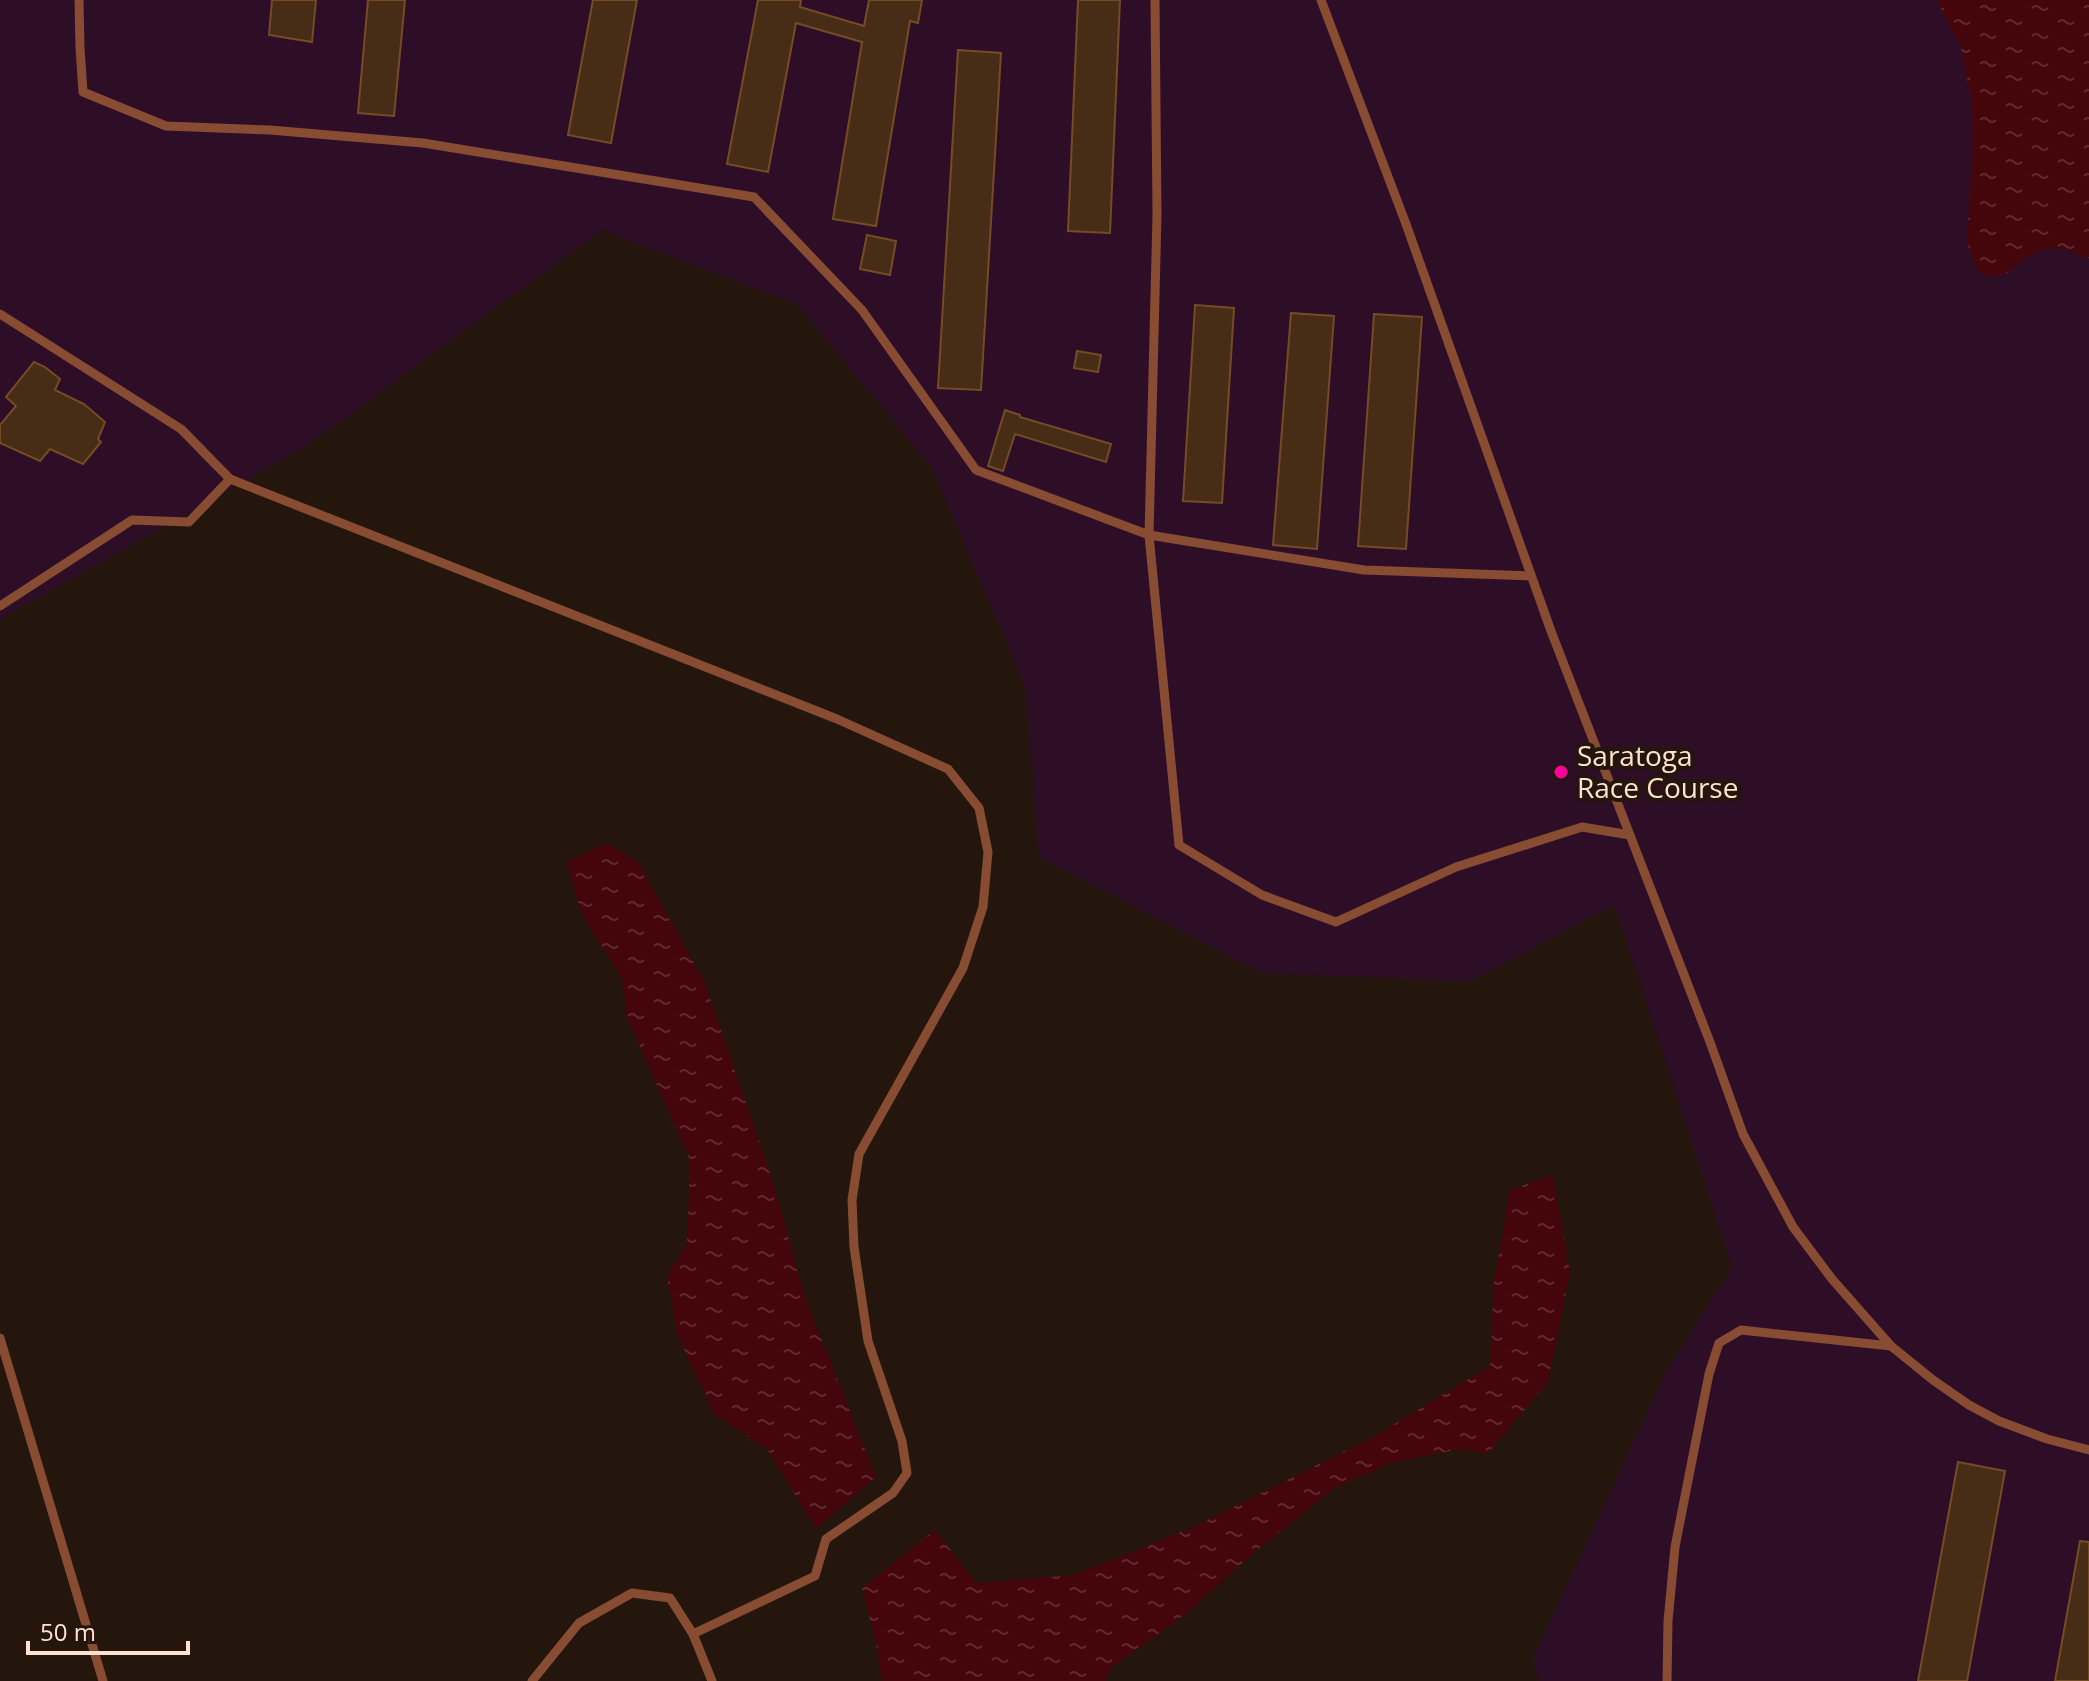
<svg xmlns="http://www.w3.org/2000/svg" width="2089" height="1681" font-family="'Open Sans',sans-serif">
<defs>
<pattern id="water-ripples" width="26" height="14" patternUnits="userSpaceOnUse" patternTransform="scale(2)"><rect width="26" height="14" fill="#44050b"/><path d="M2 4q2-2 4 0t4 0M15 11q2-2 4 0t4 0" fill="none" stroke="#60292e"/></pattern>
</defs>
<rect width="100%" height="100%" fill="#24160c"/>
<path fill="#2e0e27" d="M0,0h2089v1681h-550l-6,-22 133,-287 66,-105 -117,-362 -144,76 -209,-8 -223,-116 -13,-170 -94,-219 -134,-163 -196,-75 -293,214 -309,176z"/>
<g fill="url(#water-ripples)">
<path d="M1938,0h151v258l-20,-7 -22,-4 -20,10 -20,16 -18,4 -13,-8 -9,-26 6,-101 -2,-43 -10,-52 -18,-33z"/>
<path d="M607,843l31,19 67,121 69,202 31,113 71,179 -60,52 -49,-80 -53,-35 -37,-80 -10,-59 20,-31 3,-84 -64,-145 -3,-35 -42,-67 -14,-51z"/>
<path d="M1553,1175l17,97 -22,110 -61,72 -28,-5 -67,14 -56,24 -79,63 -70,63 -75,54 -7,14h-223l-5,-33 -15,-60 73,-58 41,53 98,-8 119,-48 180,-90 117,-71 4,-84 16,-92z"/>
</g>
<g fill="#472d16" stroke="#754b26" stroke-width="2">
<path d="M272,0h44l-4,42 -43,-7z"/>
<path d="M368,0h37l-11,116 -36,-3z"/>
<path d="M593,0h44l-26,143 -43,-8z"/>
<path d="M758,0h43l-1,7 64,19 5,-26h53l-4,23 -8,-2 -34,205 -43,-7 29,-177 -66,-19 -28,149 -41,-8z"/>
<path d="M1078,0h42l-10,233 -42,-2z"/>
<path d="M958,50l43,3 -20,337 -43,-2z"/>
<path d="M867,235l29,6 -6,34 -30,-6z"/>
<path d="M1195,305l39,3 -12,195 -39,-2z"/>
<path d="M1291,313l43,3 -17,233 -44,-4z"/>
<path d="M1374,314l48,3 -16,232 -48,-3z"/>
<path d="M1077,351l24,4 -3,17 -24,-4z"/>
<path d="M34,362l11,5 15,12 -5,11 29,14 21,18 -7,17 3,3 -18,22 -33,-15 -10,12 -40,-18v-18l16,-19 -10,-9z"/>
<path d="M1005,410l15,5v2l91,27 -5,18 -91,-28 -12,37 -15,-5z"/>
<path d="M1958,1462l47,9 -38,210h-49z"/>
<path d="M2080,1541l9,1v139h-34z"/>
</g>
<g fill="none" stroke-linecap="round" stroke-linejoin="round">
<g stroke="#874c32" stroke-width="9">
<path d="M79,0l1,48 3,44 83,34 104,4 153,13 331,54 108,113 114,160 173,65 215,35 167,6"/>
<path d="M1155,0l2,215 -8,320 30,310 83,50 74,27 120,-55 126,-40 48,8"/>
<path d="M1321,0l85,224 145,407 159,411 33,92 50,93 39,52 59,67"/>
<path d="M0,314l181,115 49,50 607,240 111,50 31,39 9,44 -5,55 -20,61 -104,186 -7,46 2,47 14,94 34,100 5,32 -14,20 -67,46 -11,37 -122,58"/>
<path d="M0,606l132,-86 57,2 41,-43"/>
<path d="M0,1338l103,343"/>
<path d="M532,1681l47,-58 53,-30 38,5 23,36 19,47"/>
<path d="M1667,1681l1,-60 7,-74 34,-173 10,-31 22,-13 150,16 42,34 36,25 30,16 48,18 42,11"/>
</g>
</g>
<circle fill="#fa009e" stroke="#24160c" stroke-width="3" cx="1561" cy="772" r="8"/>
<g text-anchor="middle" stroke-width="8" stroke-linejoin="round" paint-order="stroke">
<g font-size="28" fill="#ffe1cf" stroke="#24160c" text-anchor="start">
<text x="1577" y="766">Saratoga<tspan x="1577" dy="32">Race Course</tspan></text>
</g>
</g>
<path d="M28 1641v12h160v-12" fill="none" stroke="#ffe1cf" stroke-width="4"/>
<text x="40" y="1641" font-size="24" fill="#ffe1cf" stroke="#24160c" stroke-width="6" paint-order="stroke">50 m</text>
</svg>
